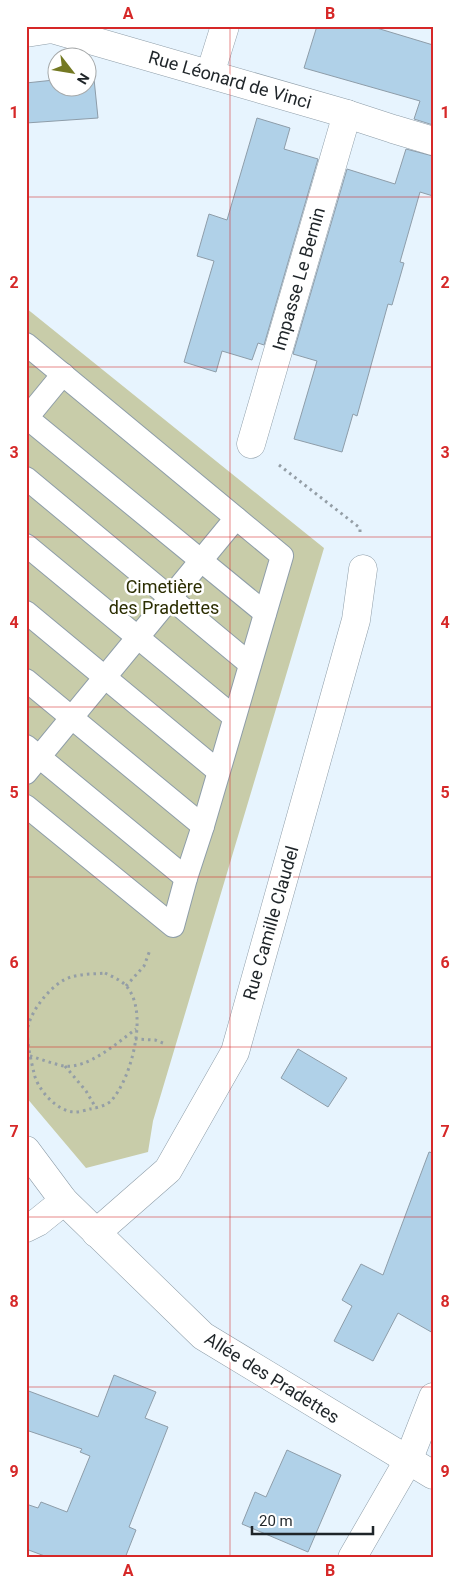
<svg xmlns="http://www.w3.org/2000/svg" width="459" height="1584" font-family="Roboto,sans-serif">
<rect width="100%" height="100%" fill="#e7f4fe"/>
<path fill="#c8cca9" d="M26,308l298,240 -171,573 -5,31 -62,16 -60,-71z"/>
<g fill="#b0d1e8" stroke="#8e9da9">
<path d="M317,26h53l63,19v80l-19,-6 6,-18 -116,-33z"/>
<path d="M88,69h5l5,49 -72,5v-40l28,-3 -1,-7h5v15h30z"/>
<path d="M257,118l33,10 -6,21 34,10 -54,186 -6,-2 -6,17 -30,-9 -6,21 -32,-10 30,-101 -17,-5 12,-42 18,6z"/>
<path d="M406,149l27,7v40l-13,-4 -20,70 4,1 -12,42 -4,-1 -31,112 -4,-2 -11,38 -48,-13 23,-78 -24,-7 54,-185 48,15z"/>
<path d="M298,1049l49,29 -19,29 -47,-29z"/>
<path d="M429,1152l4,1v180l-35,-20 -25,48 -39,-20 18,-35 -10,-6 19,-36 22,11z"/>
<path d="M114,1375l42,17 -11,26 23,9 -39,100 7,3 -11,28h-75l-24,-9v-45l12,4 3,-6 26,10 23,-56 -10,-4 2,-3 -56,-19v-40l72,27z"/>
<path d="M287,1450l54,25 -33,77 -66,-28 13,-32 11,5z"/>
</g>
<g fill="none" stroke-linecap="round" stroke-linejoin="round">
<g stroke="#8e9da8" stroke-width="24">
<g id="lane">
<path d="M26,344l256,212 -79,270 -17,52 -13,48 -147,-120"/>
<path d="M26,417l239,196"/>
<path d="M26,419l37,-45"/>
<path d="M26,478l224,186"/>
<path d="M26,545l208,172"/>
<path d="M26,612l192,159"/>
<path d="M26,680l177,146"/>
<path d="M26,746l160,132"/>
<path d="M26,773l210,-255"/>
</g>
</g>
<g stroke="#8e9da8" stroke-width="29">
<g id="street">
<path d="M26,33l26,-4 295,85 46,15 40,12"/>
<path d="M210,74l15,-48"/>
<path d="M251,444l96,-330"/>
<path d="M26,1150l38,51 139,135 230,139"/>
<path d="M26,1228l12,-6 26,-21"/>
<path d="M96,1233l72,-63 67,-118 121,-432 7,-51"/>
<path d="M352,1558l56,-97 25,-64"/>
</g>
</g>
<g stroke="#949ea6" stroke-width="3" stroke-dasharray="2.5 4" stroke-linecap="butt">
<path d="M279,465l81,63v6"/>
<path d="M105,973c10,5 21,9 26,20 15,27 0,86 -20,108 -4,4 -14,7 -21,8 -4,1 -10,3 -15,3 -18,0 -38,-23 -41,-39 -3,-13 -8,-32 -6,-46 3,-17 25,-45 43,-50 10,-3 23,-3 34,-4z"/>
<path d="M126,986l18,-20 6,-16"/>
<path d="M135,1039l20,1 8,3"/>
<path d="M30,1056c11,3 23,8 34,10 24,3 53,-23 72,-37"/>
<path d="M65,1066l21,25 10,17"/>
</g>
<use href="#lane" stroke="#fff" stroke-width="22"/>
<use href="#street" stroke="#fff" stroke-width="28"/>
</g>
<path fill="none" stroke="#d62828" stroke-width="1" stroke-opacity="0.55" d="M230,26v1532M26,197h407M26,367h407M26,537h407M26,707h407M26,877h407M26,1047h407M26,1217h407M26,1387h407"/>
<g text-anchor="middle" stroke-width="5" stroke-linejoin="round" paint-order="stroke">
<g font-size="18" fill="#1f2529" stroke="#fff">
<text transform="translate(230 80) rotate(16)" y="6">Rue Léonard de Vinci</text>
<text transform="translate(299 279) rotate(-74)" y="6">Impasse Le Bernin</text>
<text transform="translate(271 923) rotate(-74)" y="6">Rue Camille Claudel</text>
<text transform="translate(272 1378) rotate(32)" y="6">Allée des Pradettes</text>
</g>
<g font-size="18" fill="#2c2e02" stroke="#fff">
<text x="164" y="593">Cimetière<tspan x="164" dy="21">des Pradettes</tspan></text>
</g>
</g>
<rect width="459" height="1584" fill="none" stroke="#ffffff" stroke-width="55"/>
<g transform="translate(72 72) rotate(121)"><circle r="24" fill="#ffffff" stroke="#a5a8a9"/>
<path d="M0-4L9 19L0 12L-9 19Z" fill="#747923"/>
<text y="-8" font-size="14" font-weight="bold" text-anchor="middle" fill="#1f2529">N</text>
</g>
<path d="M252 1526v8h121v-8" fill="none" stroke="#1f2529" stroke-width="2.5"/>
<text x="259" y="1526" font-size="15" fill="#1f2529" stroke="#ffffff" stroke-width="4" paint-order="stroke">20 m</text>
<rect x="28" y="28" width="404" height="1528" fill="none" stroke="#d62828" stroke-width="2"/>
<g font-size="16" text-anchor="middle" font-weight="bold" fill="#d62828">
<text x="128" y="19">A</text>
<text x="330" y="19">B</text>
<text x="14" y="118">1</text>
<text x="445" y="118">1</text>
<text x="14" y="288">2</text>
<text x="445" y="288">2</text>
<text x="14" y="458">3</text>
<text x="445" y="458">3</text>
<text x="14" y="628">4</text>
<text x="445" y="628">4</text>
<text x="14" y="798">5</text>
<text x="445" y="798">5</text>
<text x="14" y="968">6</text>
<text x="445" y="968">6</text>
<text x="14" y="1137">7</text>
<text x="445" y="1137">7</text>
<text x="14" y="1307">8</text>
<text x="445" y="1307">8</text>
<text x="14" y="1477">9</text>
<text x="445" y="1477">9</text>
<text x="128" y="1576">A</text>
<text x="330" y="1576">B</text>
</g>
</svg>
